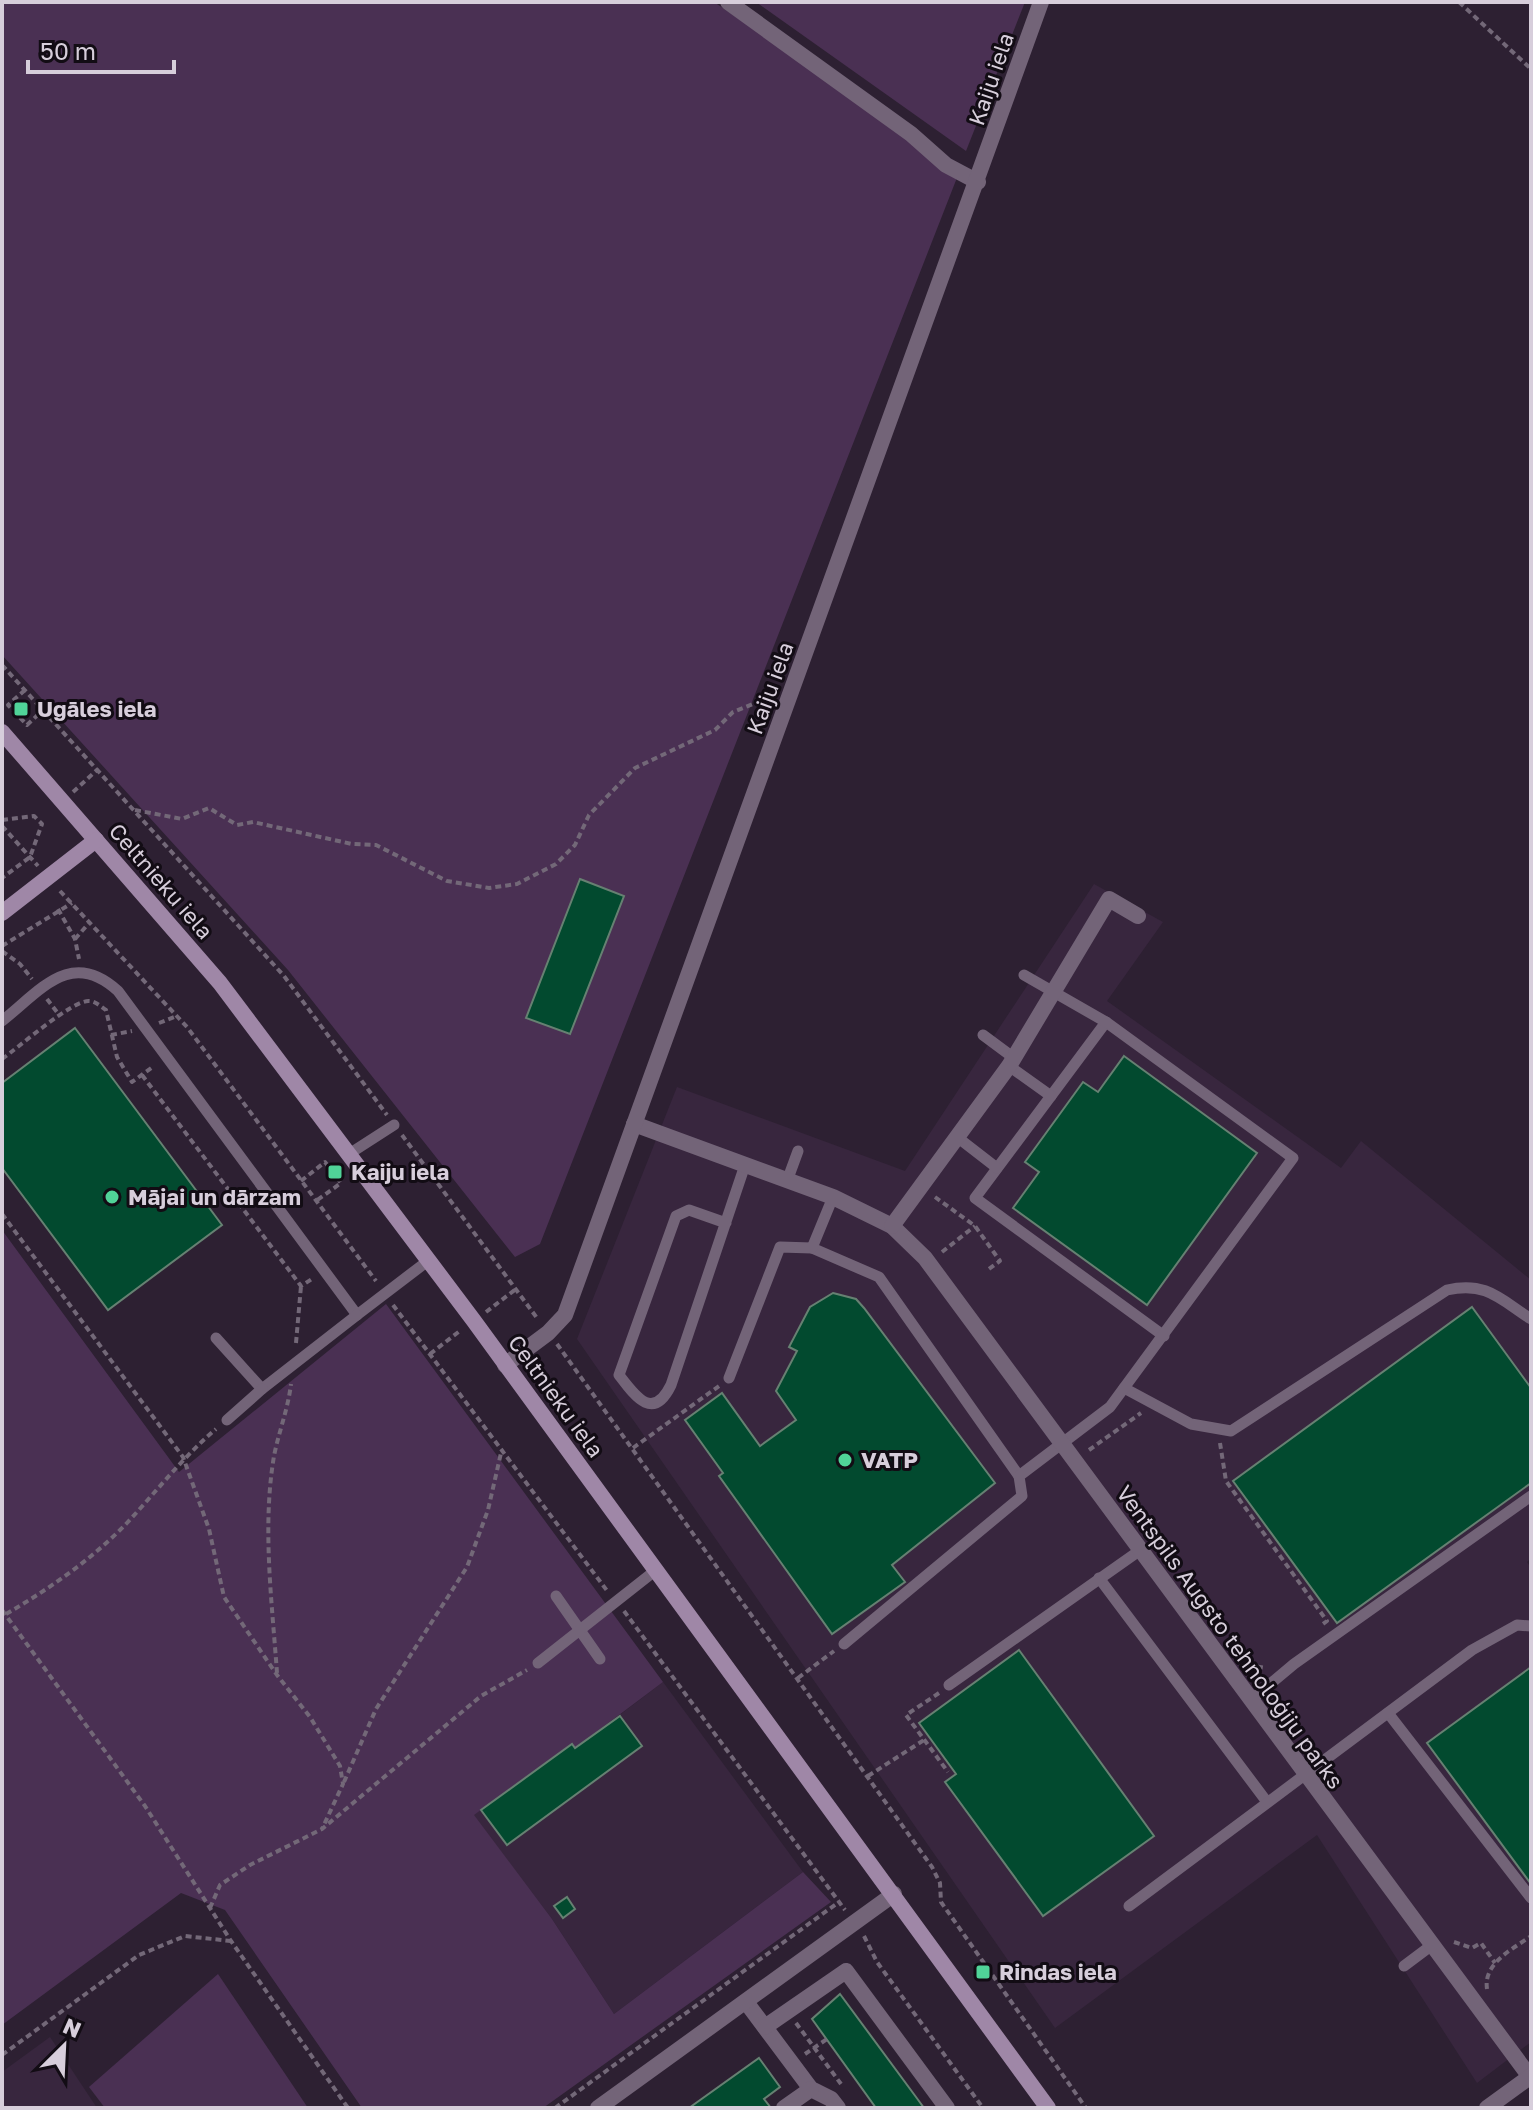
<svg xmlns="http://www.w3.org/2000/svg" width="1533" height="2110" font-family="'Golos Text',sans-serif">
<rect width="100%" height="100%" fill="#2d2032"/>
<g fill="#38263e">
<path d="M1094,884l69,38 -56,79 234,167 20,-27 170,139v278l-4,4 4,6v474l-54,41 -160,-248 -262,193 -478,-689 100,-252 228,84z"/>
<path d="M663,1682l140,190 -189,142 -62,-95 -79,-104 99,-71 4,4z"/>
<path d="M50,2037l47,71h-95v-36z"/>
</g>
<g fill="#4a3053">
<path d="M2,2h712l246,168 -420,1074 -25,13 -227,-287 -286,-315z"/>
<path d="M756,2h269l-59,149z"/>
<path d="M2,1230l177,242 207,-168 277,378 -88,66 -4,-4 -97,71 78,104 62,95 189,-142 28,30 -288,206h-181l-137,-198 -44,-17 -179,132z"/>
<path d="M218,1974l90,134h-203l-16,-21z"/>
</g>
<g fill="#024a2f" stroke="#668172" stroke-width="2">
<path d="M580,879l44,17 -54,138 -44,-16z"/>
<path d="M75,1028l147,197 -114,85 -106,-142v-85z"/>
<path d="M1124,1056l133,97 -110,152 -134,-97 26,-36 -14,-10 58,-80 15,10z"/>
<path d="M833,1293l23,6 8,9 131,175 -103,82 13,17 -73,52 -113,-158 4,-3 -38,-53 37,-27 38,53 36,-26 -20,-29 21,-40 -8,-4 21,-40z"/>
<path d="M1472,1307l59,81v95l-194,140 -104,-142z"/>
<path d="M1019,1650l135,186 -111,80 -98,-134 11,-8 -37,-51z"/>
<path d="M1531,1667v217l-104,-141z"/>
<path d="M620,1716l22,30 -135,99 -26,-35 91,-66 3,4z"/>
<path d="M567,1897l8,12 -12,9 -9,-12z"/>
<path d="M840,1994l76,103 8,11h-48l-64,-89z"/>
<path d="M759,2058l21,29 -16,12 7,9h-82z"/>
</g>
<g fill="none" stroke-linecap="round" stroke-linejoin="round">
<g stroke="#736878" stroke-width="4" stroke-dasharray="6 4" stroke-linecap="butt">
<path d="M1459,2l72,67"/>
<path d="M2,665l282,311 103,139"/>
<path d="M25,690l-17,15 19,20 16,-15"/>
<path d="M73,792l25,-23"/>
<path d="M135,810l47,9 27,-11 28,17 16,-3 99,22 24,1 71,36 42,7 28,-4 39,-20 19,-19 14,-30 46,-47 80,-38 18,-18 37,-15"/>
<path d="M2,820l32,-4 8,8 -12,33 -28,21"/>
<path d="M2,826l36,40"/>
<path d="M60,891l127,136 189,254"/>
<path d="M58,909l17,30 4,20"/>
<path d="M75,939l14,-16"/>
<path d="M2,946l70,-43"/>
<path d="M2,951l18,13 12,15"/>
<path d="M47,999l13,17"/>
<path d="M159,1023l18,-7"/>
<path d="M111,1035l21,-4"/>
<path d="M2,1059c16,-11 70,-59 87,-58 6,0 11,5 17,9l11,47 15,25 22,-16"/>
<path d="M142,1075l159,211 11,-7"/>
<path d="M402,1135l135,183"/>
<path d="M301,1181l24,-19 16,21 -25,18"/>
<path d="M935,1197l40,29 25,35 -11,8"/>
<path d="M2,1214l181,243 26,72 15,68 53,78 33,42 30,49 3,18 -21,45"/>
<path d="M942,1252l33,-26"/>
<path d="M393,1305l215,287"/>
<path d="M486,1312l30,-23"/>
<path d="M296,1343l5,-57"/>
<path d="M557,1344l375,523 8,16 1,19 145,206"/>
<path d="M430,1354l31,-24"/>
<path d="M1220,1443l6,38 101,140 -4,3"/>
<path d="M633,1448l86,-62"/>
<path d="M1089,1450l52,-37"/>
<path d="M2,1610l143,196 86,135 117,167"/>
<path d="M624,1611l221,299"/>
<path d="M6,1614c43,-25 85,-54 120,-90 30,-32 56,-66 90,-95"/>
<path d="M1247,1665l19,3"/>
<path d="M277,1673c-5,-71 -15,-147 -3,-217 5,-25 14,-47 17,-72"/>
<path d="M798,1678l36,-27"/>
<path d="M939,1693l-33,22 42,57"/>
<path d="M868,1776l56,-36"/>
<path d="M344,1782l32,-73 91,-142 21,-57 13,-57"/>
<path d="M210,1908l10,-23 30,-20 72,-36 159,-133 46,-26"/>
<path d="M864,1936l13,26 106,146"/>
<path d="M1454,1942l18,6 9,-5 14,20"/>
<path d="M1487,1989c-4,-26 26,-40 44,-53"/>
<path d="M796,2023l45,61"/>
<path d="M805,2054l22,-15"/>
<path d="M2,2055l137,-100 46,-19 46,5"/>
<path d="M555,2108l284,-206"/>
</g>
<g stroke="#736478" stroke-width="11">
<path d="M2,1021c39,-31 69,-73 116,-30l239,324 72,-55"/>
<path d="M1106,1022l-131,176 189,138"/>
<path d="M983,1035l31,23"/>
<path d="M1009,1066l42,30"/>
<path d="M957,1137l40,31"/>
<path d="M349,1154l45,-29"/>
<path d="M787,1181l11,-30"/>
<path d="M726,1223l-37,-13 -13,6 -57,159c16,21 34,47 52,10l74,-220"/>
<path d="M812,1248l67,29 140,199"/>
<path d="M216,1338l46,51 95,-74"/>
<path d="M729,1378l51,-131 32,1 21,-51"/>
<path d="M1124,1388l67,36 40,7 216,-141c39,-9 53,9 84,29"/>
<path d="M227,1420l35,-31"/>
<path d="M1099,1578l168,224"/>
<path d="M556,1596l44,63"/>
<path d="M844,1644l178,-148 -3,-20 91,-69 183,-249 -187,-136 -82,-47"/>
<path d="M538,1663l118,-93"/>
<path d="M949,1685l190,-134"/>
<path d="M1250,1701l44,-37 237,-168"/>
<path d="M1388,1713l143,185"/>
<path d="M1129,1906l343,-256 45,-25 14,1"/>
<path d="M1404,1966l28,-21"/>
</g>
<g stroke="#736478" stroke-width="16">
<path d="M728,2l183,132 35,31 32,17"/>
<path d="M634,1124l199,73 59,29 33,32 605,819"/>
<path d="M892,1226l117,-160 100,-167 29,17"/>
<path d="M505,1365l43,-32 17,-18 476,-1313"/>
<path d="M746,2002l65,87 20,10 7,9"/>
<path d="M765,2027l81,-56 101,137"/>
<path d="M598,2108l296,-214"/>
<path d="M784,2108l27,-19"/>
<path d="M1487,2108l44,-32"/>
</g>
<g stroke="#9f87a7" stroke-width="16">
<path d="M2,732l218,251 254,338 574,787"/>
<path d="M2,913l94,-73"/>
</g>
</g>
<g fill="#50d398" stroke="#120c14" stroke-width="3">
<rect x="13" y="701" width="16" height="16" rx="4"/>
<rect x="327" y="1164" width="16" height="16" rx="4"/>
<circle cx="112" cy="1197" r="8"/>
<circle cx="845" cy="1460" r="8"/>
<rect x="975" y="1964" width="16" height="16" rx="4"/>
</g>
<g text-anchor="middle" stroke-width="6" stroke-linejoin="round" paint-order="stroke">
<g font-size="22" fill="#d7cedb" stroke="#120c14">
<text transform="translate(991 79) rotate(-71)" y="8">Kaiju iela</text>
<text transform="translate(770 688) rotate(-70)" y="8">Kaiju iela</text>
<text transform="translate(161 881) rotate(49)" y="8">Celtnieku iela</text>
<text transform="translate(556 1396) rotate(54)" y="8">Celtnieku iela</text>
<text transform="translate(1230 1637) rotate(54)" y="8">Ventspils Augsto tehnoloģiju parks</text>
</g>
<g font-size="22" font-weight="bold" fill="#d7cedb" stroke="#120c14" text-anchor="start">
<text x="37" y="717">Ugāles iela</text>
<text x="351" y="1180">Kaiju iela</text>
<text x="128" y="1205">Mājai un dārzam</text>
<text x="861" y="1468">VATP</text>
<text x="999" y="1980">Rindas iela</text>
</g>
</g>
<rect width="1533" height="2110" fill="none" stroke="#d7cedb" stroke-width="8"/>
<g transform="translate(64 2046) rotate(24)" stroke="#120c14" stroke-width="6" paint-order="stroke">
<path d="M0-6L14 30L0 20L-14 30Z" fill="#d7cedb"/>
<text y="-12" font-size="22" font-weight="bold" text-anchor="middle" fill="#d7cedb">N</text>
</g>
<path d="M28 60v12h146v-12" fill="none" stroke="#d7cedb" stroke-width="4"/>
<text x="40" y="60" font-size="24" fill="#d7cedb" stroke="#120c14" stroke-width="6" paint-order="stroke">50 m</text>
</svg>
